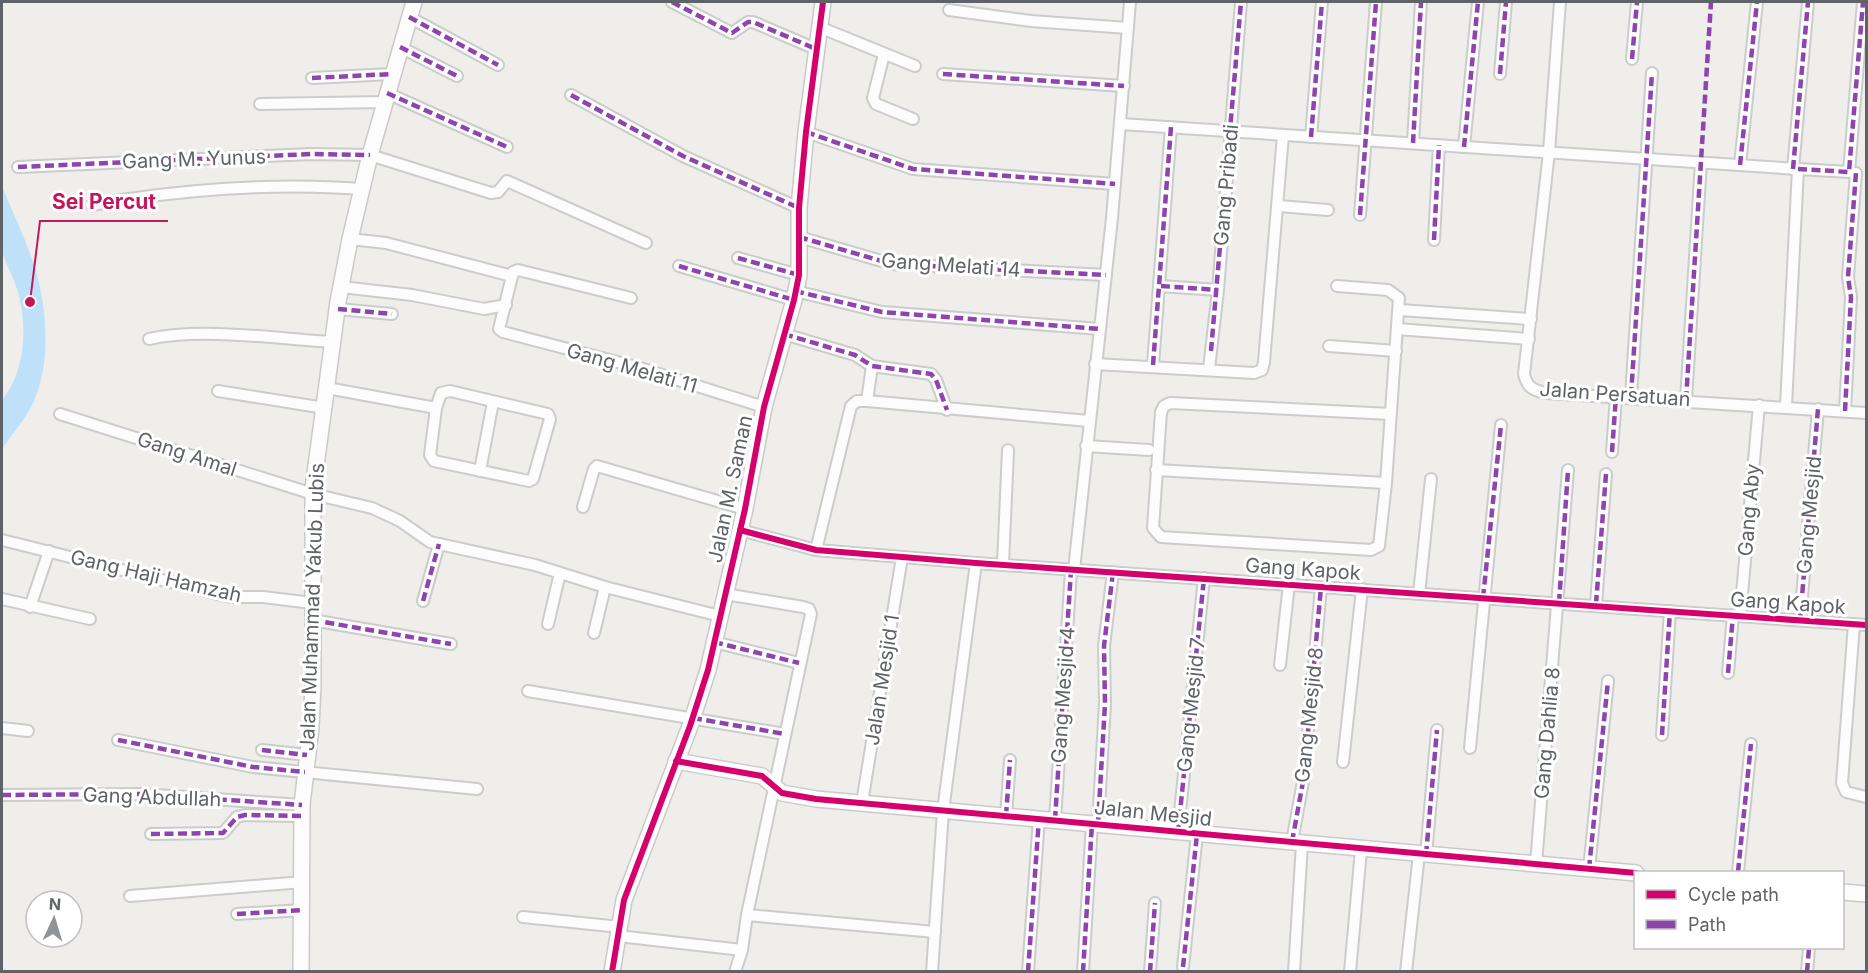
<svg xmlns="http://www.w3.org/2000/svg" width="1868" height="973" font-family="Inter,sans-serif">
<rect width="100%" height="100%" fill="#efeeea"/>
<path fill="#bfe0f9" d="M2,186c11,28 26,57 34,86 12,40 15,97 -5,135 -8,15 -20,28 -29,42v-49c25,-31 26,-78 14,-114 -4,-12 -11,-23 -14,-35 -2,-19 -1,-45 0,-65z"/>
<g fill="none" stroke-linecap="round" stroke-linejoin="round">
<g stroke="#cbcccc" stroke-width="14">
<g id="street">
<path d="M672,2l60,31 16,-11h5l63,27"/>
<path d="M1560,2l-11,150 -25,222c3,13 8,16 22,19l320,20"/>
<path d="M949,10l82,11 97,7"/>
<path d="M409,17l89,48"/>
<path d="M819,27l96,39"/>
<path d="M400,47l57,29"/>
<path d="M884,54l-11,44 3,6 37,15"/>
<path d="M1632,59l5,-57"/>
<path d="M943,74l181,12"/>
<path d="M1500,74l6,-72"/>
<path d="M312,78l80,-4"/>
<path d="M387,93l120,54"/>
<path d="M571,95l112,61 116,52"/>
<path d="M260,104l125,-2"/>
<path d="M1121,124l677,45 -12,237"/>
<path d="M806,132l107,37 202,15"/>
<path d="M1311,137l11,-135"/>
<path d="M1413,143l8,-141"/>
<path d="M1464,147l14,-145"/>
<path d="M1740,165l17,-163"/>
<path d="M18,167l294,-13 58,1 121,38 7,-1 9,-11 139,62"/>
<path d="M1793,169l15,-167"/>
<path d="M1798,169l51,3 14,-170"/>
<path d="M91,205c85,-15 184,-23 271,-16"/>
<path d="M1279,206l49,4"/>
<path d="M1360,215l16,-213"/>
<path d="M799,237l93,27 214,11"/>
<path d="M350,239l36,4 126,33"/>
<path d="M1434,240l5,-95"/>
<path d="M738,258l61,17"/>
<path d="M679,266l115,34"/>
<path d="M1161,286l57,4"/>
<path d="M1337,286l51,4 11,8 -13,185 -7,63 -8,4 -210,-13 -8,-9 8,-116 3,-6 6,-3 221,11"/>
<path d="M341,287l71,8 72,14 22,-4"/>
<path d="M795,291l87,21 218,17"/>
<path d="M631,298l-113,-28 -5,2 -14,57 4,3 137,36 124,39"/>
<path d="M338,309l54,5"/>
<path d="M1400,310l131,9"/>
<path d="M1397,329l132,10"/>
<path d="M784,334l71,21 17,11 59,8 5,6 11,30"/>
<path d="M149,339c53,-12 129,0 184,3"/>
<path d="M1329,346l67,5"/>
<path d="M1095,364l159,9 8,-3 2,-8 19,-227"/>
<path d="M1153,365l18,-238"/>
<path d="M872,366l-5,35 222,20"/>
<path d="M1209,369l9,-79 23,-288"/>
<path d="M327,388l109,20 -6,47 4,6 95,20 4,-2 17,-60 -2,-5 -98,-23 -9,2 -5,15"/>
<path d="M218,391l107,17"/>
<path d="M1631,396l21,-323"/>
<path d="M1686,400l15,-238"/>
<path d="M1845,411l6,-114 -3,-20 8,-104"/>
<path d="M60,414l253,80 59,14 28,13 30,21 105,23 70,22 115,29"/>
<path d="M1086,446l63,4"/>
<path d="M1612,452l4,-56"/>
<path d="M1156,470l230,13"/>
<path d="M480,471l13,-69"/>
<path d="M583,507l11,-38 3,-3 148,43"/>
<path d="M740,530l76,20 160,13 890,62"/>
<path d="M2,540l228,57h33l49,6"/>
<path d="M816,550l35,-144 6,-5h10"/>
<path d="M1003,564l5,-114"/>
<path d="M1074,570l38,-352 18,-216"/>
<path d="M725,594l78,13 6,2 2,5 -64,301 -5,35 -7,22"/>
<path d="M1419,594l12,-115"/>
<path d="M2,599l88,20"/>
<path d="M423,601l16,-57"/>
<path d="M1596,604l10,-130"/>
<path d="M30,607l19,-56"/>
<path d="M1740,616l19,-211"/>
<path d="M312,620l139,24"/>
<path d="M1800,620l18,-211"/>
<path d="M548,624l12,-51"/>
<path d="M1854,624l-12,159 4,9 20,5"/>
<path d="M594,633l11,-46"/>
<path d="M714,642l85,21"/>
<path d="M1280,665l9,-81"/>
<path d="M1728,673l5,-58"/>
<path d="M528,691l257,43"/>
<path d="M2,728l26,3"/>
<path d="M1662,735l8,-124"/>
<path d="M118,740l135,27 224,22"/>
<path d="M1470,748l31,-323"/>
<path d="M262,750l45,5"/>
<path d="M1343,762l19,-173"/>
<path d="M2,795l138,-1 162,11"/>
<path d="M862,803l40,-246"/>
<path d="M1006,816l4,-56"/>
<path d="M1055,820l16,-250"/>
<path d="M1098,824l7,-120 -1,-58 9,-74"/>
<path d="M1178,832l26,-254"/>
<path d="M151,834l72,-1 14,-16 8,-2 57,1"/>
<path d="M1292,842l12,-66 17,-189"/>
<path d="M1426,855l11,-125"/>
<path d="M1536,864l32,-394"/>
<path d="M1589,869l19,-188"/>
<path d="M1738,872l13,-128"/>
<path d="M130,896l173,-14"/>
<path d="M237,914l66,-4"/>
<path d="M747,915l188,17"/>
<path d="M523,917l97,10"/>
<path d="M618,936l124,14"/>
<path d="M1183,967l14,-133"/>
<path d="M932,972l11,-161 33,-248"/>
<path d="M1028,972l11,-154"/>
<path d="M1083,972l9,-149"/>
<path d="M1150,972l5,-69"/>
<path d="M1294,972l8,-128"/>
<path d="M1350,972l11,-122"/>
<path d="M1406,972l13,-118"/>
<path d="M1807,972l2,-24"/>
</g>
</g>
<g stroke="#cacacb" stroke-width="18">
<g id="secondary">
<path d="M676,761l86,15 20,17 34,6 820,74"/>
<path d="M1842,892l24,2"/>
<path d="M301,972l1,-167 9,-78 2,-41v-198l25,-186 12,-63 20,-84 44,-153"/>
<path d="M612,972l12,-72 66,-174 18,-56 37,-161 19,-102 30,-107 5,-25v-67l7,-76 17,-130"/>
</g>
</g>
<use href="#street" stroke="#fdfcfc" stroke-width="10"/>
<use href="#secondary" stroke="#fdfcfc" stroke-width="15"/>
<g stroke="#8e44ad" stroke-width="4.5" stroke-dasharray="9 4.5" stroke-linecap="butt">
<path d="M672,2l60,31 16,-11h5l63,27"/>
<path d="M409,17l89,48"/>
<path d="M400,47l57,29"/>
<path d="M1632,59l5,-57"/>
<path d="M943,74l181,12"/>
<path d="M1500,74l6,-72"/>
<path d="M312,78l80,-4"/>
<path d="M387,93l120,54"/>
<path d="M571,95l112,61 116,52"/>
<path d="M806,132l107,37 202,15"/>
<path d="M1311,137l11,-135"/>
<path d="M1413,143l8,-141"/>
<path d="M1464,147l14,-145"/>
<path d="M1740,165l17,-163"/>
<path d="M18,167l294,-13 58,1"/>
<path d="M1793,169l15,-167"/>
<path d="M1798,169l51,3 14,-170"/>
<path d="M1360,215l16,-213"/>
<path d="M799,237l93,27 214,11"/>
<path d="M1434,240l5,-95"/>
<path d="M738,258l61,17"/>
<path d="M679,266l115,34"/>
<path d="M1161,286l57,4"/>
<path d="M795,291l87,21 218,17"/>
<path d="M338,309l54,5"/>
<path d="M784,334l71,21 17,11 59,8 5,6 11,30"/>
<path d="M1211,351l30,-349"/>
<path d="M1153,365l18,-238"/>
<path d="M1631,396l21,-323"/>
<path d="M1686,400l25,-398"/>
<path d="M1845,411l6,-114 -3,-20 8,-104"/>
<path d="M1612,452l4,-56"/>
<path d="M1483,598l18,-173"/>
<path d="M423,601l16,-57"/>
<path d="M1559,603l9,-133"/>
<path d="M1596,604l10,-130"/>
<path d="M312,620l139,24"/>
<path d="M1800,620l18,-211"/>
<path d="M714,642l85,21"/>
<path d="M1728,673l5,-58"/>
<path d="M693,718l92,16"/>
<path d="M1662,735l8,-124"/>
<path d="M118,740l135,27 52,5"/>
<path d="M262,750l45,5"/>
<path d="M2,795l138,-1 162,11"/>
<path d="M1006,816l4,-56"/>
<path d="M1055,820l16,-250"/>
<path d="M1098,824l7,-120 -1,-58 9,-74"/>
<path d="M1178,832l26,-254"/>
<path d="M151,834l72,-1 14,-16 8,-2 57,1"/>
<path d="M1292,842l12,-66 17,-189"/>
<path d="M1426,855l11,-125"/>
<path d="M1589,869l19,-188"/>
<path d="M1738,872l13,-128"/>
<path d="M237,914l66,-4"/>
<path d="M1183,967l14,-133"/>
<path d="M1028,972l11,-154"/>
<path d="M1083,972l9,-149"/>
<path d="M1150,972l5,-69"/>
<path d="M1807,972l2,-24"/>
</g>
<g stroke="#fff" stroke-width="10">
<g id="cycleway">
<path d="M740,530l76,20 160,13 890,62"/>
<path d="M676,761l86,15 20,17 34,6 820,74"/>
<path d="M612,972l12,-72 66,-174 18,-56 37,-161 19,-102 30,-107 5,-25v-67l7,-76 17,-130"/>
</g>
</g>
<use href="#cycleway" stroke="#d6006c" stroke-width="6"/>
</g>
<g text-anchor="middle" stroke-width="6" stroke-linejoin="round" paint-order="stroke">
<g font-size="20" fill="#5f6368" stroke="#fff">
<text transform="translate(194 159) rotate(-2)" y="7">Gang M. Yunus</text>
<text transform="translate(1226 185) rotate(-85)" y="7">Gang Pribadi</text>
<text transform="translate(951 265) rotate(4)" y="7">Gang Melati 14</text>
<text transform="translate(632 368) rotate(16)" y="7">Gang Melati 11</text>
<text transform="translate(1615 394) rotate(4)" y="7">Jalan Persatuan</text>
<text transform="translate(187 454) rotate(18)" y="7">Gang Amal</text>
<text transform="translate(730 489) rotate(-78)" y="7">Jalan M. Saman</text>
<text transform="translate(1749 510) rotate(-85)" y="7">Gang Aby</text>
<text transform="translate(1809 515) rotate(-85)" y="7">Gang Mesjid</text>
<text transform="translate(1303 569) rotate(4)" y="7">Gang Kapok</text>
<text transform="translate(156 576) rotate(13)" y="7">Gang Haji Hamzah</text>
<text transform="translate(1788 603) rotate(4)" y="7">Gang Kapok</text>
<text transform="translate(312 607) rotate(-88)" y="7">Jalan Muhammad Yakub Lubis</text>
<text transform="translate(882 680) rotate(-81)" y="7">Jalan Mesjid 1</text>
<text transform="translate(1063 695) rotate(-86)" y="7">Gang Mesjid 4</text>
<text transform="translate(1191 705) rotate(-84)" y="7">Gang Mesjid 7</text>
<text transform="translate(1309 715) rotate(-84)" y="7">Gang Mesjid 8</text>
<text transform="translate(1547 733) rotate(-85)" y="7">Gang Dahlia 8</text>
<text transform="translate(152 797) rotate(2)" y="7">Gang Abdullah</text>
<text transform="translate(1153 813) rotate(6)" y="7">Jalan Mesjid</text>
</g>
</g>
<path fill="none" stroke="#c2185b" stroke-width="2" d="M30 302L40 221H168"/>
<circle fill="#c2185b" stroke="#fff" stroke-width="2" cx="30" cy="302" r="6"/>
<g font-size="21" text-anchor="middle" font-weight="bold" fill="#c2185b" stroke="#fff" stroke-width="6" stroke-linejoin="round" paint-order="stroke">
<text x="104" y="209">Sei Percut</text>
</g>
<rect width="1868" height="973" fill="none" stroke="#5f6368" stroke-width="6"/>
<rect x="1634" y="871" width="210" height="78" fill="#ffffff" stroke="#bfc1c3" stroke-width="1.5"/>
<rect x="1646" y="890" width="30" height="9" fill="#d6006c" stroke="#bfc1c3" stroke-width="1.5"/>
<text x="1688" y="901" font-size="18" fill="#5f6368">Cycle path</text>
<rect x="1646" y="920" width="30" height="9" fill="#8e44ad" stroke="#bfc1c3" stroke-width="1.5"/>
<text x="1688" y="931" font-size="18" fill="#5f6368">Path</text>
<g transform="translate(54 919) rotate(4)"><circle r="28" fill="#ffffff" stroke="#bfc1c3" stroke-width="1.5"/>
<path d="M0-4.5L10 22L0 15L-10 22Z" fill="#919496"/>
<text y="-9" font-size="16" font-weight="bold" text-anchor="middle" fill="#5f6368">N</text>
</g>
</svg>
